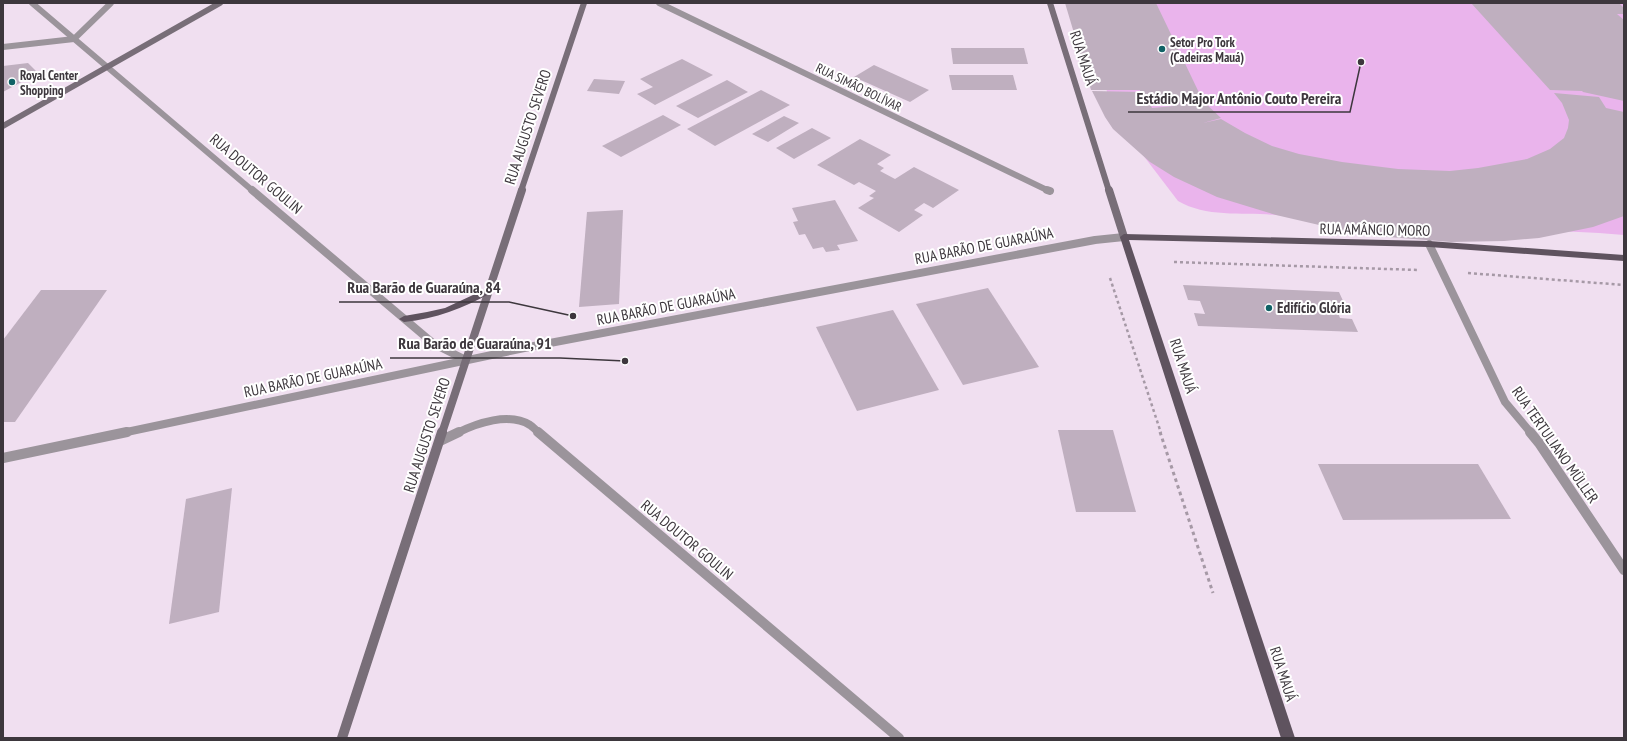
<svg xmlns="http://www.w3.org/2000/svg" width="1627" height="741" font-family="'PT Sans Narrow',sans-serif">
<rect width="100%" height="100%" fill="#f0dff0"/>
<path fill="#eab4ec" d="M1077,3h547v232c-70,-6 -139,-4 -209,-8 -46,-2 -93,-8 -139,-12 -32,-3 -69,3 -98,-14l-61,-80z"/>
<g fill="#bfafbf" fill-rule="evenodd">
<path d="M1065,3h91l47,98 18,17 -18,5 18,-4 24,14 27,13 27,8 43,8 56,7 52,2 28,-3 49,-9 23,-10 14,-11 4,-10 1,-8 -7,-17 -8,-10 45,4 7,11 18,4v104l-31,11 -54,11 -35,3 -53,1 -75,-6 -31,-5 -69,-16 -59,-18 -43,-20 -24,-15 -37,-33 -8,-12 -13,-26 48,1v-2h-49zM1173,105l1,1 -22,2 -1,-2z"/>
<path d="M1471,3h148l5,5v6h-7l7,6v81l-41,-9 -1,-1 -32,-1z"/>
<path d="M951,48h73l4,16h-75z"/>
<path d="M682,59l31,16 -58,30 -18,-11 16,-7 -13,-8z"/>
<path d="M28,63l10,10 -35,19v-26z"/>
<path d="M874,65l55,25 -19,12 -56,-25z"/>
<path d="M949,75h64l4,15h-65z"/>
<path d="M594,79l31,2 -6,13 -32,-3z"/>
<path d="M727,80l21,12 -50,26 -22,-12z"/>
<path d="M761,90l29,15 -75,41 -28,-17z"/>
<path d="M663,115l18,10 -60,32 -19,-11z"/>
<path d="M784,116l15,7 -31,19 -16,-8z"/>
<path d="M812,128l19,10 -37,21 -18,-11z"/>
<path d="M860,139l31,16 -14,9 7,4 -4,3 15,8 19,-12 45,23 -26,18 -9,-5 -10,7 9,5 -24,17 -41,-24 16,-10 -5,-2 7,-5 -17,-9 -5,3 -37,-20z"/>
<path d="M835,200l23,41 -21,4 3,5 -14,2 -3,-5 -10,2 -8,-15 -6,1 -6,-13 5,-1 -6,-13z"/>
<path d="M623,210l-4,94 -40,3 8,-95z"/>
<path d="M1183,285l156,7 5,11h-10l6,15 12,1 6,13 -160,-6 -4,-13 11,1 -5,-13 -12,-1z"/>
<path d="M988,288l51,79 -76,18 -47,-81z"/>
<path d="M41,290h66l-92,132h-12v-82z"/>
<path d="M893,310l46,80 -82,21 -41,-84z"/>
<path d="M1058,430h55l23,82h-60z"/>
<path d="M1318,464h160l33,55 -168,1z"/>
<path d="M232,488l-13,124 -50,12 17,-125z"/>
</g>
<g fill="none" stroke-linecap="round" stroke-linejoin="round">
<g stroke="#a699a6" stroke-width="2.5" stroke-dasharray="3 3" stroke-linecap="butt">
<path d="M1174,262l244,8"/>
<path d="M1468,273l156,12"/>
<path d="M1110,278l51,155"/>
</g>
<path stroke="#a699a6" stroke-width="3" stroke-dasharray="3.5 3.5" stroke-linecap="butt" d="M1160,432l53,161"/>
<g stroke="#9b949b" stroke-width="6">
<path d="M32,3l221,188"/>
<path d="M659,3l390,188"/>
<path d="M3,47l71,-8 37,-36"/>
</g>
<g stroke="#9b949b" stroke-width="8">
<path d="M252,190l182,154 32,16"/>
<path d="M1047,190l3,1"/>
<path d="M1429,244l76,158 26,31"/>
<path d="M457,433c20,-10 52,-21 73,-8 3,2 6,5 9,8"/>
</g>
<g stroke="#9b949b" stroke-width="10">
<path d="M538,432l361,306"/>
<path d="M1530,432l9,11 85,127"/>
<path d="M440,441l19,-9"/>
</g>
<path stroke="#9b949b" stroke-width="8" d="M122,433l412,-87 561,-106 29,-3"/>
<path stroke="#9b949b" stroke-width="10" d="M3,458l124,-26"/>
<g stroke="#786e78" stroke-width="6">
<path d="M1050,3l59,188"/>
<path d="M3,126l217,-123"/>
<path d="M521,191l63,-188"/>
</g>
<g stroke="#786e78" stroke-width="8">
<path d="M1109,190l15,47"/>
<path d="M442,433l80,-243"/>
</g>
<path stroke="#786e78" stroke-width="10" d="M342,738l100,-306"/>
<g fill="#5f535f" fill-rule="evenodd">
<path d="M1124,234l305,7 195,14v6l-195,-14 -300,-7 166,498h-14l-161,-501z"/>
<path d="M488,288l3,1 2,2 -2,2c-28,15 -55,26 -87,29l-5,-3 5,-3 23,-4 18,-4z"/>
</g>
</g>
<g fill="#116266" stroke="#fff" stroke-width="1.5">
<circle cx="1162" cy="49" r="4"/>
<circle cx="12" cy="82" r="4"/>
<circle cx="1269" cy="308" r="4"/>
</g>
<g text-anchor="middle" stroke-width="4" stroke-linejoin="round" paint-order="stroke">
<g font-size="13" font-weight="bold" fill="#3d373d" stroke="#fff" text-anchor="start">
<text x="1170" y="47">Setor Pro Tork<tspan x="1170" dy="15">(Cadeiras Mauá)</tspan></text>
<text x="20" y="80">Royal Center<tspan x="20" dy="15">Shopping</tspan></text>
</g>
<g font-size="13" fill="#3d373d" stroke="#fff">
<text transform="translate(859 87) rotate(26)" y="5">RUA SIMÃO BOLÍVAR</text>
</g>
<g font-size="15" fill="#3d373d" stroke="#fff">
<text transform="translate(1083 58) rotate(72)" y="5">RUA MAUÁ</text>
<text transform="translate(528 127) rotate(-72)" y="5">RUA AUGUSTO SEVERO</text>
<text transform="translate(256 174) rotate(40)" y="5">RUA DOUTOR GOULIN</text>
<text transform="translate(1375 230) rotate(1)" y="5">RUA AMÂNCIO MORO</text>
<text transform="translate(984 246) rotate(-11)" y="5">RUA BARÃO DE GUARAÚNA</text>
<text transform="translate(666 307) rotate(-11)" y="5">RUA BARÃO DE GUARAÚNA</text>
<text transform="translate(1183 366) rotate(72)" y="5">RUA MAUÁ</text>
<text transform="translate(313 378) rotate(-12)" y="5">RUA BARÃO DE GUARAÚNA</text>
<text transform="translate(427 435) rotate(-72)" y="5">RUA AUGUSTO SEVERO</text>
<text transform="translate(1555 445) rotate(55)" y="5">RUA TERTULIANO MÜLLER</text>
<text transform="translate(687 540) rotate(40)" y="5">RUA DOUTOR GOULIN</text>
<text transform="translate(1283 674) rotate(72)" y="5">RUA MAUÁ</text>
</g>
<g font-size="15" font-weight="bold" fill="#3d373d" stroke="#fff" text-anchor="start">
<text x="1277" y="313">Edifício Glória</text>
</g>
</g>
<path fill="none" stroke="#3d373d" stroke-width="1.5" d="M1361 62L1350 112H1128M573 316L509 302H339M625 361L560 358H390"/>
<g fill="#3d373d" stroke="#fff" stroke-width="1.5">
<circle cx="1361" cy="62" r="4"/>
<circle cx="573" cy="316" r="4"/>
<circle cx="625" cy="361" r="4"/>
</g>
<g font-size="16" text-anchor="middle" font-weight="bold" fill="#3d373d" stroke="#fff" stroke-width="4" stroke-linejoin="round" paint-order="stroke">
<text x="1239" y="104">Estádio Major Antônio Couto Pereira</text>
<text x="424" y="293">Rua Barão de Guaraúna, 84</text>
<text x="475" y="349">Rua Barão de Guaraúna, 91</text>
</g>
<rect width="1627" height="741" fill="none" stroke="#3d373d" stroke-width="8"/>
</svg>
